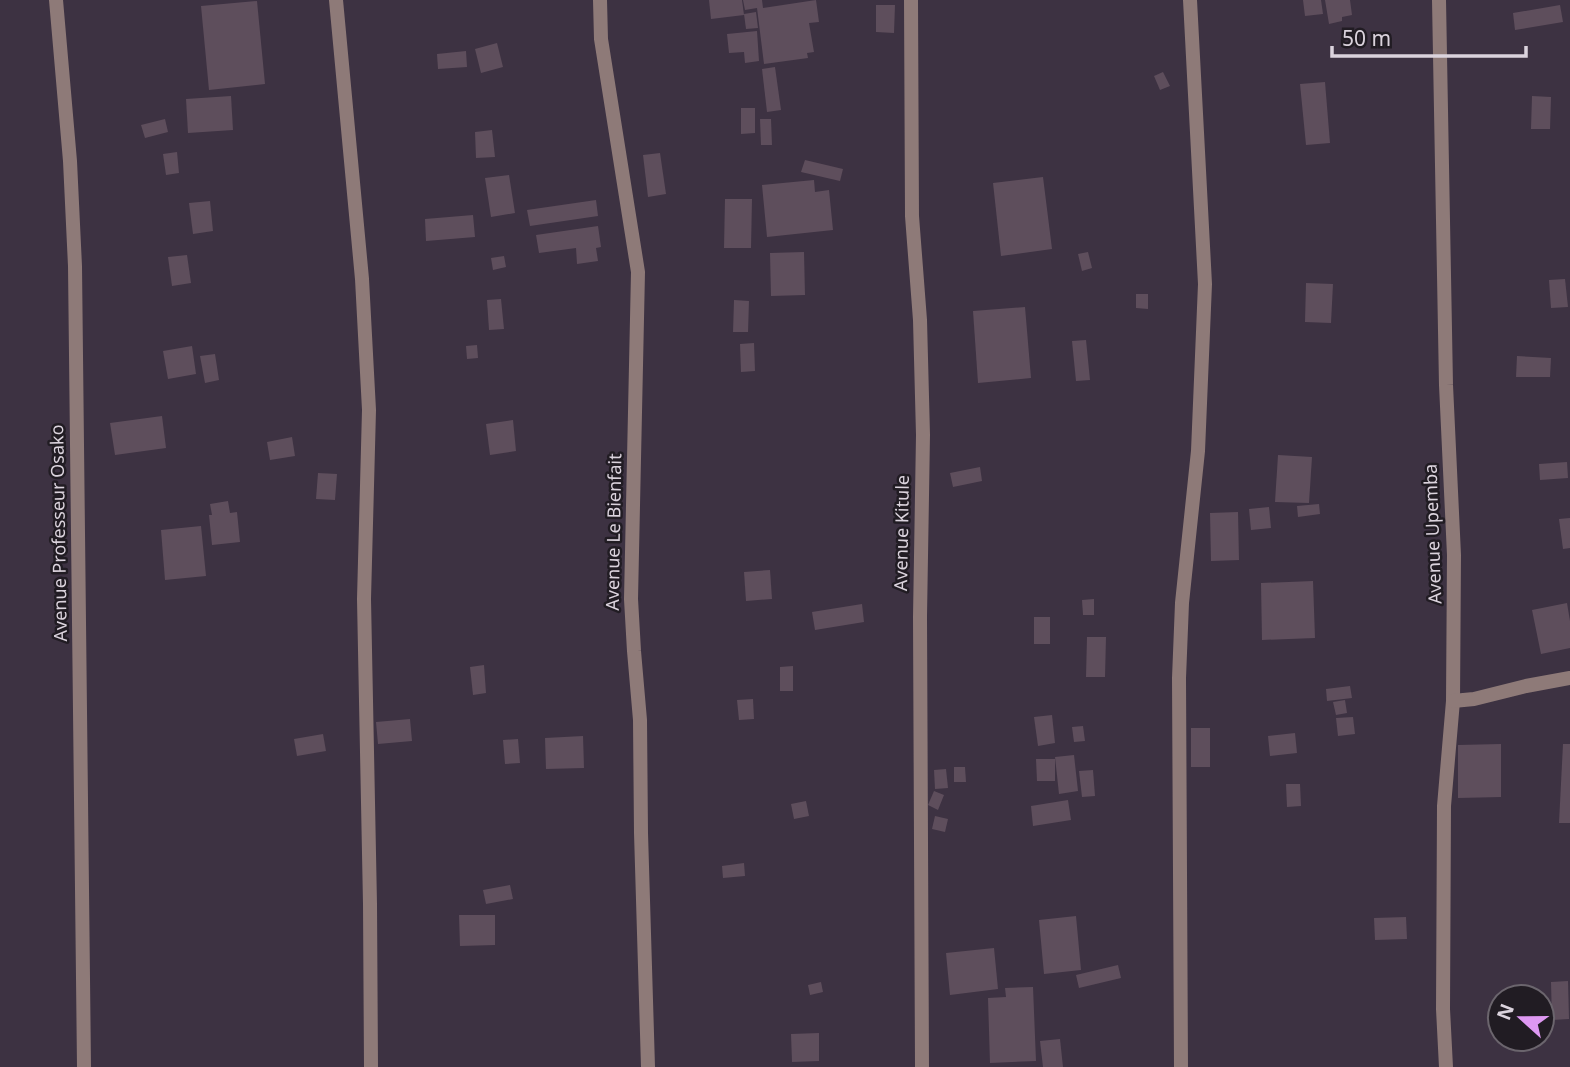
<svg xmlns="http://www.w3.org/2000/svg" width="1570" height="1067" font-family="'Noto Sans',sans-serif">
<rect width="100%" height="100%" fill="#3d3242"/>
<g fill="#5e4e5c">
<path d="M709,0h33l2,15 -33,4z"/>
<path d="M743,0h19l1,8 53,-8 3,22 -10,1 5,29 -7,1 1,5 -44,6 -7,-56 -12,2z"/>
<path d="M1303,0h18l2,14 -18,2z"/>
<path d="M1325,0h25l2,15 -10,2v4l-13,3z"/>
<path d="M257,1l8,83 -56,6 -8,-84z"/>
<path d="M876,5h19l-1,28 -18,-1z"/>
<path d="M1560,5l3,17 -48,8 -2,-17z"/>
<path d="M756,12l2,16 -12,1 -2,-15z"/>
<path d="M757,31l2,30 -14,2 -1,-11 -15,1 -2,-19z"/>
<path d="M497,43l6,24 -22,6 -6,-24z"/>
<path d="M466,51l1,16 -29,2 -1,-15z"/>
<path d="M775,67l6,43 -14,2 -5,-43z"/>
<path d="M1163,72l7,14 -10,4 -6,-14z"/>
<path d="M1325,82l5,61 -24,2 -6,-61z"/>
<path d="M231,96l2,34 -45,3 -2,-34z"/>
<path d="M1532,96l19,1 -1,32h-19z"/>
<path d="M741,108h14v25l-14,1z"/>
<path d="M165,119l3,13 -23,6 -4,-13z"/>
<path d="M760,119h11l1,26h-11z"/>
<path d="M492,130l3,27 -19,1 -1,-26z"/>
<path d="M177,152l2,21 -13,2 -3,-21z"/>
<path d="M660,153l6,41 -18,3 -5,-42z"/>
<path d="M805,160l38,9 -3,12 -39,-9z"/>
<path d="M509,175l6,38 -24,4 -6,-39z"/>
<path d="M1043,177l9,72 -51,7 -8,-73z"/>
<path d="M814,180l1,12 14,-2 4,40 -66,7 -5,-52z"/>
<path d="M725,199h27l-1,49h-27z"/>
<path d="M596,200l2,16 -68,10 -3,-16z"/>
<path d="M210,201l3,30 -20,3 -4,-31z"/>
<path d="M473,215l2,22 -49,4 -1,-22z"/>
<path d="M598,226l3,21 -5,1 2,13 -21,3 -1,-16 -37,5 -3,-18z"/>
<path d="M804,252l1,43 -34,1 -1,-43z"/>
<path d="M1088,252l4,16 -10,3 -4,-17z"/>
<path d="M187,255l4,28 -19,3 -4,-29z"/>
<path d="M504,256l2,11 -13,3 -2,-12z"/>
<path d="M1565,279l3,28 -17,1 -2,-28z"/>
<path d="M1306,283l27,1 -2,39 -26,-1z"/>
<path d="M1136,294h12v15l-12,-1z"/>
<path d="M501,299l3,30 -15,1 -2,-30z"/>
<path d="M734,300l15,1 -1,31h-15z"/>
<path d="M1025,307l6,71 -53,5 -5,-72z"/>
<path d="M1086,340l4,40 -14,1 -4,-40z"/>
<path d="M754,343l1,28 -14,1 -1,-28z"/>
<path d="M477,345l1,13 -11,1 -1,-13z"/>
<path d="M192,346l4,28 -28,5 -5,-28z"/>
<path d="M215,354l4,26 -14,3 -5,-27z"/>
<path d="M1517,356l34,2 -1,19h-34z"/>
<path d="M162,416l4,32 -51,7 -5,-32z"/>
<path d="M513,420l3,31 -26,4 -4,-31z"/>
<path d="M292,437l3,19 -25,4 -3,-18z"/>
<path d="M1278,455l34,2 -3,46 -34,-1z"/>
<path d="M1567,462l1,16 -28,2 -1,-16z"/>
<path d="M980,467l2,14 -29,6 -3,-14z"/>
<path d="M318,473l19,1 -2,26 -19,-1z"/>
<path d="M228,501l2,12 7,-1 3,30 -28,3 -3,-30h3l-2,-11z"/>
<path d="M1319,504l1,10 -22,3 -1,-11z"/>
<path d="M1269,507l2,21 -20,2 -2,-21z"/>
<path d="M1238,512l1,48 -28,1 -1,-48z"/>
<path d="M1570,518v30l-7,1 -4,-30z"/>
<path d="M201,526l5,50 -41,4 -4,-50z"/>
<path d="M770,570l2,29 -26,2 -2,-29z"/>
<path d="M1313,581l2,57 -53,2 -1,-57z"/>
<path d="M1094,599v16h-11l-1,-15z"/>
<path d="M1567,603l3,18v27l-29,6 -9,-44z"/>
<path d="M862,604l2,18 -49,8 -3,-18z"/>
<rect x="1034" y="617" width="16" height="27"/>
<path d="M1087,637h19l-1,40h-19z"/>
<path d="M484,665l2,28 -13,2 -3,-28z"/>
<path d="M793,666v25h-13v-24z"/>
<path d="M1350,686l2,12 -25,3 -1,-12z"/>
<path d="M753,699l1,20 -15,1 -2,-20z"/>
<path d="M1345,700l2,13 -11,2 -3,-13z"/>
<path d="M1052,715l3,28 -17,3 -4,-29z"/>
<path d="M1353,717l2,17 -17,2 -2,-18z"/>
<path d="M410,719l2,22 -34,3 -2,-22z"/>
<path d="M1083,726l2,15 -11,1 -2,-15z"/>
<rect x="1191" y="728" width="19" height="39"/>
<path d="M1295,733l2,20 -27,3 -2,-20z"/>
<path d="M323,734l3,17 -29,5 -3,-17z"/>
<path d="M583,736l1,32 -38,1 -1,-31z"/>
<path d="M518,739l2,24 -15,1 -2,-24z"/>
<path d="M1501,744v53l-43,1v-53z"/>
<path d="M1563,744h7v79h-11z"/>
<path d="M1074,755l4,36 -19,3 -4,-37z"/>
<path d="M1036,759h19v22h-18z"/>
<path d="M954,767h11l1,15h-12z"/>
<path d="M946,769l2,19 -13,1 -1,-19z"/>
<path d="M1093,770l2,26 -13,1 -3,-26z"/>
<path d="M1286,784h14l1,22 -14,1z"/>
<path d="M934,791l10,4 -6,15 -10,-5z"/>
<path d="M1068,800l3,20 -38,6 -2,-20z"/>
<path d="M806,801l3,15 -15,3 -3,-15z"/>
<path d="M935,816l13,3 -3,13 -13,-3z"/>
<path d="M744,863l1,13 -22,2 -1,-12z"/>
<path d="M510,885l3,14 -27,5 -3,-14z"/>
<path d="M459,915h36v30l-35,1z"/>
<path d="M1076,916l5,54 -37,4 -5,-54z"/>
<path d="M1406,917l1,22 -32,1 -1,-22z"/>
<path d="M994,948l4,41 -48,6 -4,-42z"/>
<path d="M1118,965l3,13 -42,10 -3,-13z"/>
<path d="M1568,981l1,38 -17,1 -1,-38z"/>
<path d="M821,982l2,10 -13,3 -2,-10z"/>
<path d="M1033,987l3,74 -46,2 -2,-65 18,-1 -1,-9z"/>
<path d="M819,1033v28l-27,1 -1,-28z"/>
<path d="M1060,1039l3,28h-20l-3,-26z"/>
</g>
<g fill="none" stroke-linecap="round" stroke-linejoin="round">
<g stroke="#8e7a78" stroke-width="14">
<path d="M56,0l14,161 5,105 9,801"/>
<path d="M336,0l26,279 7,131 -5,189 6,305 1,163"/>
<path d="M600,0l1,39 37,233 -7,327 3,52 6,69 1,113 7,234"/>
<path d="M911,0l1,216 8,104 3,115 -3,182 2,450"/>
<path d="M1439,0l7,385 8,170 -1,146 -9,105 -1,203 3,58"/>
<path d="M1453,701l21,-2 52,-13 44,-8"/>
<path d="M1181,1067l-2,-389 3,-75 16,-152 7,-167 -15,-284"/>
</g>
</g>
<g text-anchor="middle" stroke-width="5" stroke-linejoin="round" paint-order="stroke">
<g font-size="18" fill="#dbd3dd" stroke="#211c23">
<text transform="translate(614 532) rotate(-89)" y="6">Avenue Le Bienfait</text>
<text transform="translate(59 533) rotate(-91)" y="6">Avenue Professeur Osako</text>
<text transform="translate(902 533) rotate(-89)" y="6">Avenue Kitule</text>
<text transform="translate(1433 534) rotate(-92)" y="6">Avenue Upemba</text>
</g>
</g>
<g transform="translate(1521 1018) rotate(291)"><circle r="33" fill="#211c23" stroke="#6b656d" stroke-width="2"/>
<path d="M0-5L12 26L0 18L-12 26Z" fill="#de98f2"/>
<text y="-10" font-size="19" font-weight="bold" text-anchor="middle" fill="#dbd3dd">N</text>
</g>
<path d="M1332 46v10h194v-10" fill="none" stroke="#dbd3dd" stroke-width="3.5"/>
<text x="1342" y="46" font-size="21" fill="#dbd3dd" stroke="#211c23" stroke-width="5" paint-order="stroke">50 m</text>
</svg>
